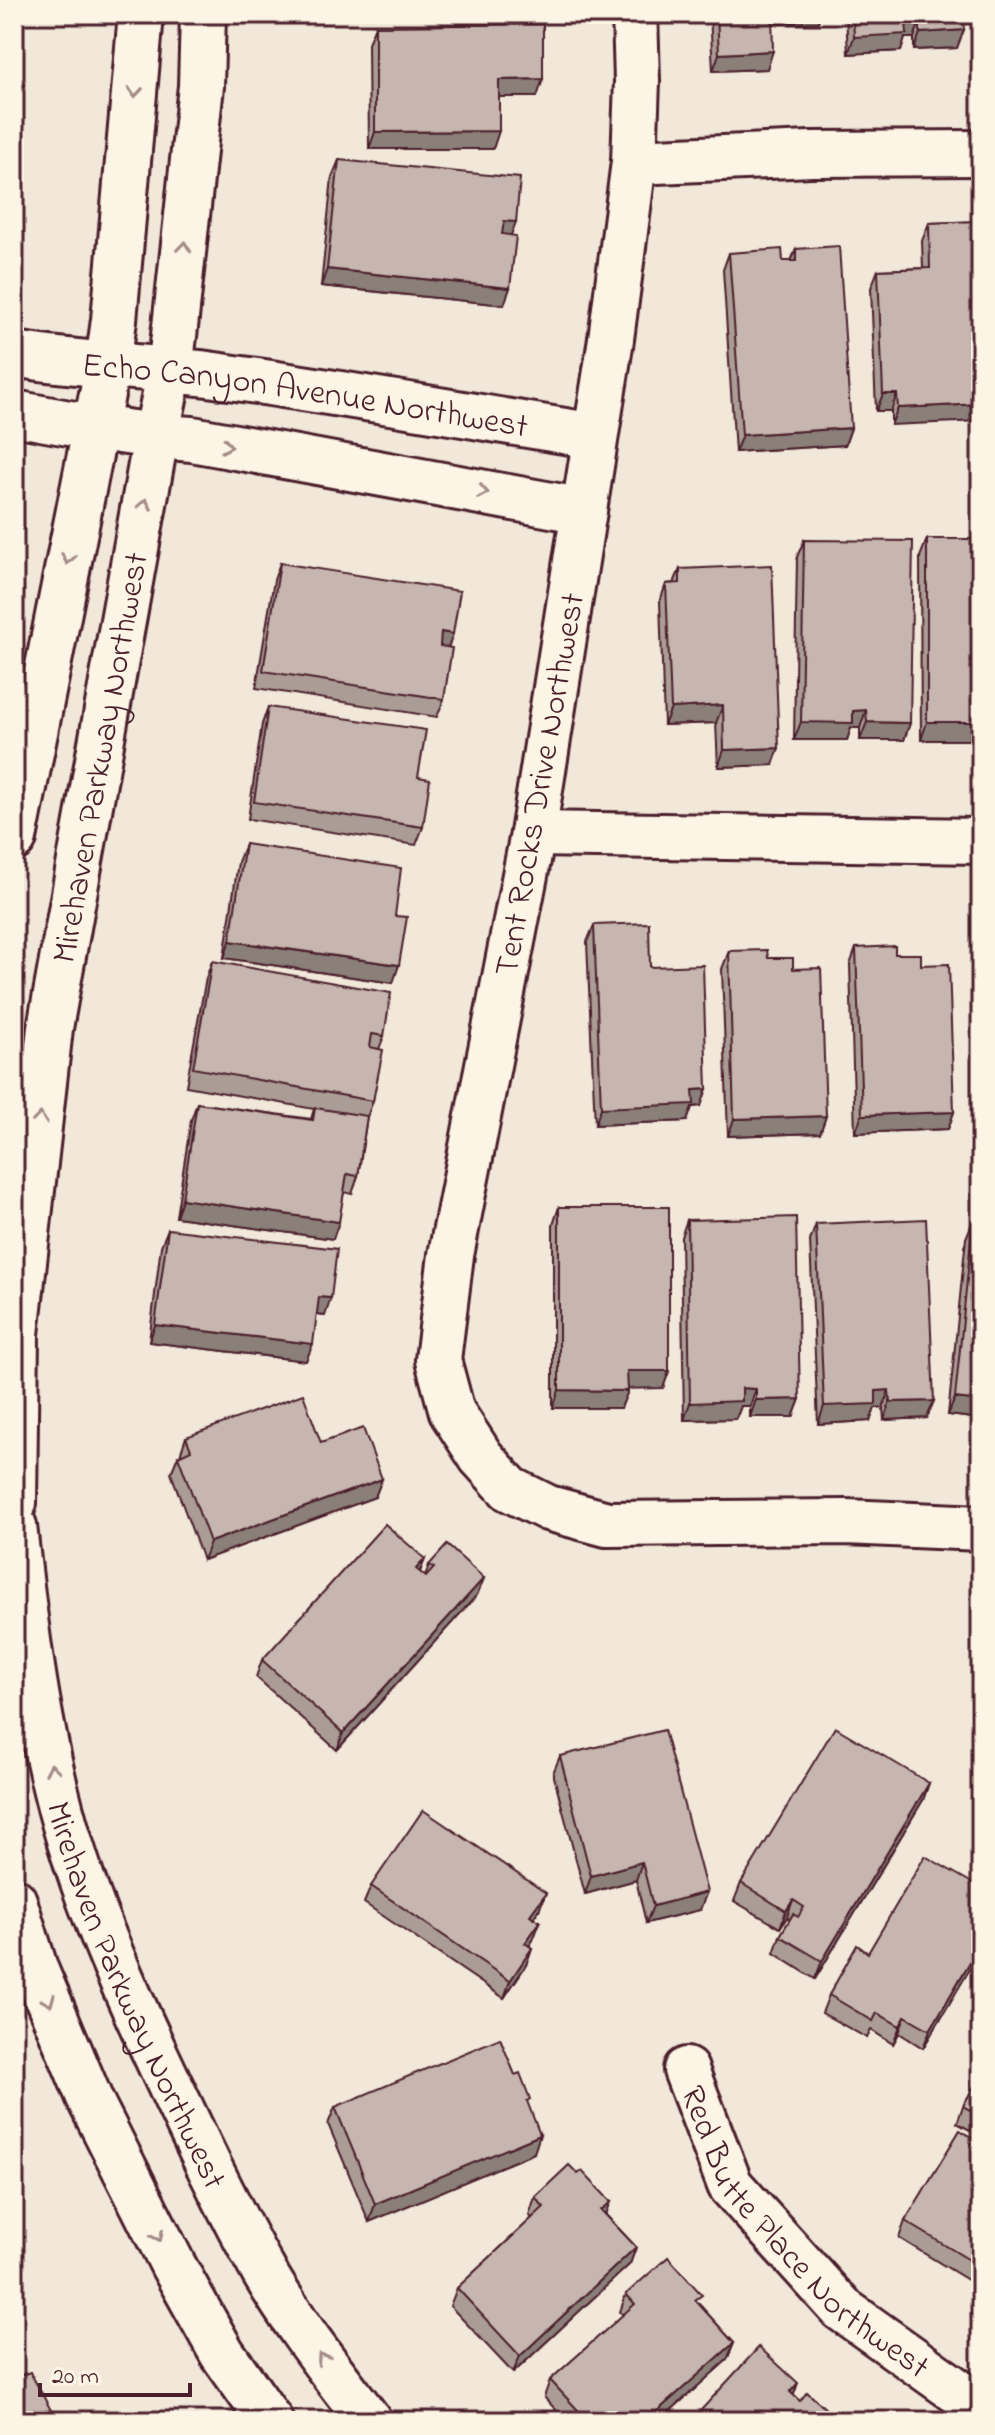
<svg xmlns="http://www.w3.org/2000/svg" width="995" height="2435" font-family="'Indie Flower',sans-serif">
<rect width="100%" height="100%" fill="#f1e8da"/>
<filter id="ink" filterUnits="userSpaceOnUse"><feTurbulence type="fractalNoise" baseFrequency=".0125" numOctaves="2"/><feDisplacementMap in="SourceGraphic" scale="16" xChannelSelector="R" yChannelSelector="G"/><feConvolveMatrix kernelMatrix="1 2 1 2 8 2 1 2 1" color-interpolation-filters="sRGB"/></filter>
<g filter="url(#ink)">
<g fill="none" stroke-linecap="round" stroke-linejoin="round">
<g stroke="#4a1f2b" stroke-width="50">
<g id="minor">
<path d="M635,14l2,67 -3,81 -23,177 -78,495 -82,421 -13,105 14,52 29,45 29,32 38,19 59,16 239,-2 135,6"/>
<path d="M634,162l177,-8 170,-1"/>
<path id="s1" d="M14,354c64,11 130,12 194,20 129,18 258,41 386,62"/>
<path d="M14,413c59,11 118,22 178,26l392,72"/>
<path d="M533,834l448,7"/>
<path d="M14,838l94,-474 6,-44 27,-306"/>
<path id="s2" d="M14,1503l2,-169 34,-306 106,-591 14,-67 5,-43 26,-241 2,-72"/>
<path id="s3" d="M14,1526c10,90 21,181 43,269 23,94 63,184 104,271 33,70 66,140 103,206 30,52 69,101 105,149"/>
<path d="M14,1901l22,70 55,131 82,163 49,88 48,68"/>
<path id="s4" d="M686,2070l44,115 112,124 139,99"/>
</g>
</g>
<use href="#minor" stroke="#fcf5e5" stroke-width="44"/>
</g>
<g fill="#ab9d96" stroke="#4a1f2b" stroke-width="2">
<path d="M710,14h110l-2,8 -46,2 -5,45 -54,2z"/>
<path d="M846,14h117l-6,34 -43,2v-12h-9l-4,13 -53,3z"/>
<path d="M977,14h4v38l-6,-1z"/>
<path d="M375,26l162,71h-38l-6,52h-124l-1,-106z"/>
<path d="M339,160l172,75 -7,70 -183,-19 11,-109z"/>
<path d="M981,221l-90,204v-14h-15l-5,-123 7,-18 45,-2 -1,-27 7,-18z"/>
<path d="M796,249l55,179 -6,17 -110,7 -12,-182 6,-17 54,8h8z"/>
<path d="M927,539h54v187l-3,1 -4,13h-53l-1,-183z"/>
<path d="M804,540l106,183 -6,17h-44v-12h-9l-4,12h-53l3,-183z"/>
<path d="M280,563l168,84 -4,52 -7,18 -181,-29 18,-108z"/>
<path d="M680,569l93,196 -55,2 -2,-44 -52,2 -4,-124 6,-17 8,-1z"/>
<path d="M268,707l150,70 5,50 -7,18 -168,-26 14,-95z"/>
<path d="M245,844l150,72 -2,67 -169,-25 14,-96z"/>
<path d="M594,925l56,42 51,139 -9,1 -5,14 -92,4 -8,-183z"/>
<path d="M856,948l39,6 26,11 33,147 -6,17 -93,4 -5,-168z"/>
<path d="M729,951l39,7 25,11 33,147 -6,17 -92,3 -6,-167z"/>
<path d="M212,961l172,75 -5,13 -6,52 -6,16 -9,59 -6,18 -8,-2 -11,47 -157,-22 15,-97 6,-17 114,16 3,-10 -128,-23 20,-108z"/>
<path d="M559,1207l110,164 -6,17h-35l-7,20h-68v-183z"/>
<path d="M687,1220l113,179 -7,18h-43v-11h-9l-5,13 -52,1 -3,-183z"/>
<path d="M973,1221h8v198l-33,-4 18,-177z"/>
<path d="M816,1224l111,194 -43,2 -1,-12h-8l-5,13 -52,3 -8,-183z"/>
<path d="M168,1229l157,87 -9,-1 -10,46 -157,-19 12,-96z"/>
<path d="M186,1437l135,6 61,36 -7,18 -172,63 -32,-87 7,-17 2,-1z"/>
<path d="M425,1559l-5,13 5,5 4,-12 55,13 -7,17 -140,155 -81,-73 6,-17z"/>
<path d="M560,1756l140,154 -54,13 -10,-43 -51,14 -32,-121z"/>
<path d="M929,1783l-6,17 -108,179 -41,-26 6,-17 10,-16 -3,-3 -7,11 -46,-27 7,-18z"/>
<path d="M371,1886l168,24 -5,8 6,4 -7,18 -4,6 3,2 -6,17 -22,33 -140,-95z"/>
<path d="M981,1888v62l-58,98 -24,-15 -6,11 -22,-14 -4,8 -45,-25 7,-18 39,-42z"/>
<path d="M981,2074v62l-24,-13 6,-17z"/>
<path d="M528,2105l6,48 -165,69 -41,-98 7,-17z"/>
<path d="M981,2143v145l-82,-50 6,-17z"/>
<path d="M535,2197l71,18 30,32 -6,17 -117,109 -63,-67 7,-18 75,-70 -3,-3z"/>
<path d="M626,2294l73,10 35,39 -7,17 -68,61h-93l-22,-24 6,-17 73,-65 -3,-3z"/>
</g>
<g fill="#8b7f7a" stroke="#4a1f2b" stroke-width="2">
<path d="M769,14h51l-2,8 -53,2z"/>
<path d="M906,21h14l-6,17h-9l-4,13 -53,3 6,-17z"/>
<path d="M964,30l-7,18 -43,2 6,-17z"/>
<path d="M981,35v17l-6,-1z"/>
<path d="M773,51l-6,18 -54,2 6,-17z"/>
<path d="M543,79l-6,18h-45l7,-17z"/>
<path d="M499,131l-6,18h-124l6,-17z"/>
<path d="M504,221l12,1 -7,18 -11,-2z"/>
<path d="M327,269l183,19 -6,17 -183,-19z"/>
<path d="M883,394h14l-6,17h-15z"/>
<path d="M981,404v17l-90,4 7,-17z"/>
<path d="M851,428l-6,17 -110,7 7,-17z"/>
<path d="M441,632l12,2 -6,17 -12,-1z"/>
<path d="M723,705l-7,18 -52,2 7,-17z"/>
<path d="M981,709v17l-3,1 -4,13h-53l6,-18z"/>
<path d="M866,710l-6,18h-9l-4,12h-53l7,-18 52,-11z"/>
<path d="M867,722l43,1 -6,17h-44z"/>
<path d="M779,748l-6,17 -55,2 6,-17z"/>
<path d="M230,941l169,24 -6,18 -169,-25z"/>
<path d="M707,1089l-6,17 -9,1 -5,14 -92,4 6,-17 92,-18z"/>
<path d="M954,1112l-6,17 -93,4 7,-18z"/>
<path d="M826,1116l-6,17 -92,3 6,-17z"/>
<path d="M182,1199l157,23 -6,17 -157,-22z"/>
<path d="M319,1297l12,1 -6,18 -13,-2z"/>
<path d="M155,1325l158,19 -7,17 -157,-19z"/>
<path d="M627,1371h42l-6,17 -42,1z"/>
<path d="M742,1388l14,1 -6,17h-9l-5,13 -52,1 6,-17z"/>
<path d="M559,1390l69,1 -7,17h-68z"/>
<path d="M889,1390l-6,18h-8l-5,13 -52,3 6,-18 52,-15z"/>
<path d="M955,1398l26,3v18l-33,-4z"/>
<path d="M800,1399l-7,18h-43l6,-17z"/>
<path d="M934,1401l-7,17 -43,2 6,-18z"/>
<path d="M382,1479l-7,18 -172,63 7,-18z"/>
<path d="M425,1559l-7,17 -2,-7z"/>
<path d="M484,1578l-7,17 -140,155 6,-17z"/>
<path d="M929,1783l-6,17 -108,179 7,-18z"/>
<path d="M642,1862l-6,18 -51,14 6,-18z"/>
<path d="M707,1892l-7,18 -54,13 7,-17z"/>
<path d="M546,1893l-7,17 -16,23 7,-18z"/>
<path d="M793,1900l-6,17 -7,11 6,-17z"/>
<path d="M540,1922l-7,18 -14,21 6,-18z"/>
<path d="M981,1943v7l-58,98 7,-18z"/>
<path d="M532,1948l-6,17 -22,33 6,-17z"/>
<path d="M905,2016l-6,17 -6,11 7,-18z"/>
<path d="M540,2135l-6,18 -165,69 6,-18z"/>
<path d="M611,2202l-7,17 -3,-9z"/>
<path d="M636,2247l-6,17 -117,109 7,-17z"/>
<path d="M734,2343l-7,17 -68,61h-13z"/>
<path d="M798,2383l-6,17 -2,-8z"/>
<path d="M52,2412l-3,9h-14z"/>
</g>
<g fill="#c7b6af" stroke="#4a1f2b" stroke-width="2">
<path d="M717,14h55l1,37 -54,3z"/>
<path d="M853,14h110l1,16 -44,3v-12h-14l1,13 -53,3z"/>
<path d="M543,24v55l-44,1v51l-124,1v-106z"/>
<path d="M339,160l181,18 -4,44 -12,-1 -2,13 14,2 -6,52 -183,-19z"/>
<path d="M981,221v183l-83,4 -1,-14h-14l-5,-124 52,-2 -1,-45z"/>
<path d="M839,246l12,182 -109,7 -13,-182 53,-4 1,12h13v-12z"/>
<path d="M927,539h54v170h-1v13h-53z"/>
<path d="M804,540l109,1 -3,182 -43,-1 -1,-12 -13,1v12l-52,-1z"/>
<path d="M280,563l180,28 -7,43 -12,-2 -1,14 12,2 -8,51 -181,-28z"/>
<path d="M772,565l7,183 -55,2 -1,-45 -52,3 -5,-124 14,-1v-14z"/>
<path d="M268,707l158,23 -8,47 12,2 -7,48 -169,-25z"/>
<path d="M245,844l156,24 -6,48 12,1 -8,48 -169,-24z"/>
<path d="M649,923l1,44 53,-2 4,124 -14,1 1,14 -93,4 -7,-183z"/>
<path d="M895,946v8h26v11l28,-1 5,148 -92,3 -6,-167z"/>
<path d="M767,950l1,8h25v11l28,-1 5,148 -92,3 -5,-168z"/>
<path d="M212,961l179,32 -7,43 -12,-2 -2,13 13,3 -10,51 -180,-33z"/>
<path d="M197,1103l116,17 2,-12 52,8 -9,60 -11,-2 -8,48 -157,-23z"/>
<path d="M559,1207h110v164h-42l1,20 -69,-1z"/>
<path d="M796,1217l4,182 -44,1v-11l-14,-1v13l-52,2 -3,-183z"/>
<path d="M926,1219l8,182 -44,1 -1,-12 -13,1v13l-52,2 -8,-182z"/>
<path d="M973,1221h8v180l-26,-3z"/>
<path d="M168,1229l169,20 -6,49 -12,-1 -6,47 -158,-19z"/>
<path d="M303,1394l18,49 42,-15 19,51 -172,63 -32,-86 13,-6 -5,-13z"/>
<path d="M385,1524l40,35 -9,10 10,8 8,-9 -5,-3 18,-20 37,33 -141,155 -81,-73z"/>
<path d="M835,1727l94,56 -107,178 -42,-25 13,-22 5,3 6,-10 -11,-7 -7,11 -45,-28z"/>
<path d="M664,1730l43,162 -54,14 -11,-44 -51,14 -31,-120z"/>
<path d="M423,1810l123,83 -16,22 10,7 -15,21 7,5 -22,33 -139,-95z"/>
<path d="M925,1856l56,32v55l-51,87 -25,-14 -5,10 -23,-13 -4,8 -44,-26 28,-50 11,8z"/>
<path d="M500,2038l15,37 5,-2 10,26 -3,2 13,34 -165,69 -40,-97z"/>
<path d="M981,2074v42l-18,-10z"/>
<path d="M960,2130l21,13v124l-76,-46z"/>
<path d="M569,2165l9,9 4,-3 29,31 -10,8 35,37 -116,109 -63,-68 87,-81 -9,-10z"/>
<path d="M668,2257l34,38 -7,5 39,43 -88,78h-58l-38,-41 85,-76 -9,-10z"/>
<path d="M759,2347l39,36 -8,9 10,9 7,-9 32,29h-148z"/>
<path d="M14,2362l8,13 8,-3 22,40 -17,9h-21z"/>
</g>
<defs><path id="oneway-chevron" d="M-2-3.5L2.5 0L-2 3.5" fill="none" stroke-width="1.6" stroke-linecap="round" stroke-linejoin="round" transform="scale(2)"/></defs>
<g stroke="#a38a88">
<use href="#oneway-chevron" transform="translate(135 92) rotate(95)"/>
<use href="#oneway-chevron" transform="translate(184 247) rotate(-84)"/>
<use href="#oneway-chevron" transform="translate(227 446) rotate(10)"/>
<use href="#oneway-chevron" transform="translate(483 492) rotate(10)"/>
<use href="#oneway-chevron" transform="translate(145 504) rotate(-80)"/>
<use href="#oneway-chevron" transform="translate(68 559) rotate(101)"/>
<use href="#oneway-chevron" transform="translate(40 1118) rotate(-84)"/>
<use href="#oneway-chevron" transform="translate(52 1769) rotate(-101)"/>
<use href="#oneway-chevron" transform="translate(49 2001) rotate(67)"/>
<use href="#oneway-chevron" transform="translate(158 2236) rotate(63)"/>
<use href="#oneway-chevron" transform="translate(322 2358) rotate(-125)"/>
</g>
</g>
<g text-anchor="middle" stroke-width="8" stroke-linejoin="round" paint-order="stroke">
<g font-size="34" fill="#4a1f2b" stroke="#fcf5e5">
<text dy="12" stroke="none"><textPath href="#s1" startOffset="294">Echo Canyon Avenue Northwest</textPath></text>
<text dy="12" stroke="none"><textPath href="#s2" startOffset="752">Mirehaven Parkway Northwest</textPath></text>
<text transform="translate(538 784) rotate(-80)" y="12">Tent Rocks Drive Northwest</text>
<text dy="12" stroke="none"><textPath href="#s3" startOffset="488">Mirehaven Parkway Northwest</textPath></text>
<text dy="12" stroke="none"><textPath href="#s4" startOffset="206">Red Butte Place Northwest</textPath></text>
</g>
</g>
<rect width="995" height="2435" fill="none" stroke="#fcf5e5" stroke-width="48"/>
<rect x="24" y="24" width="947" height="2387" fill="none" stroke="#4a1f2b" stroke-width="3" filter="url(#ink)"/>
<path d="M40 2383v12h150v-12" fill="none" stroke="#4a1f2b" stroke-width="4"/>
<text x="52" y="2383" font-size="24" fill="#4a1f2b" stroke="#fcf5e5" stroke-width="6" paint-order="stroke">20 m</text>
</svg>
